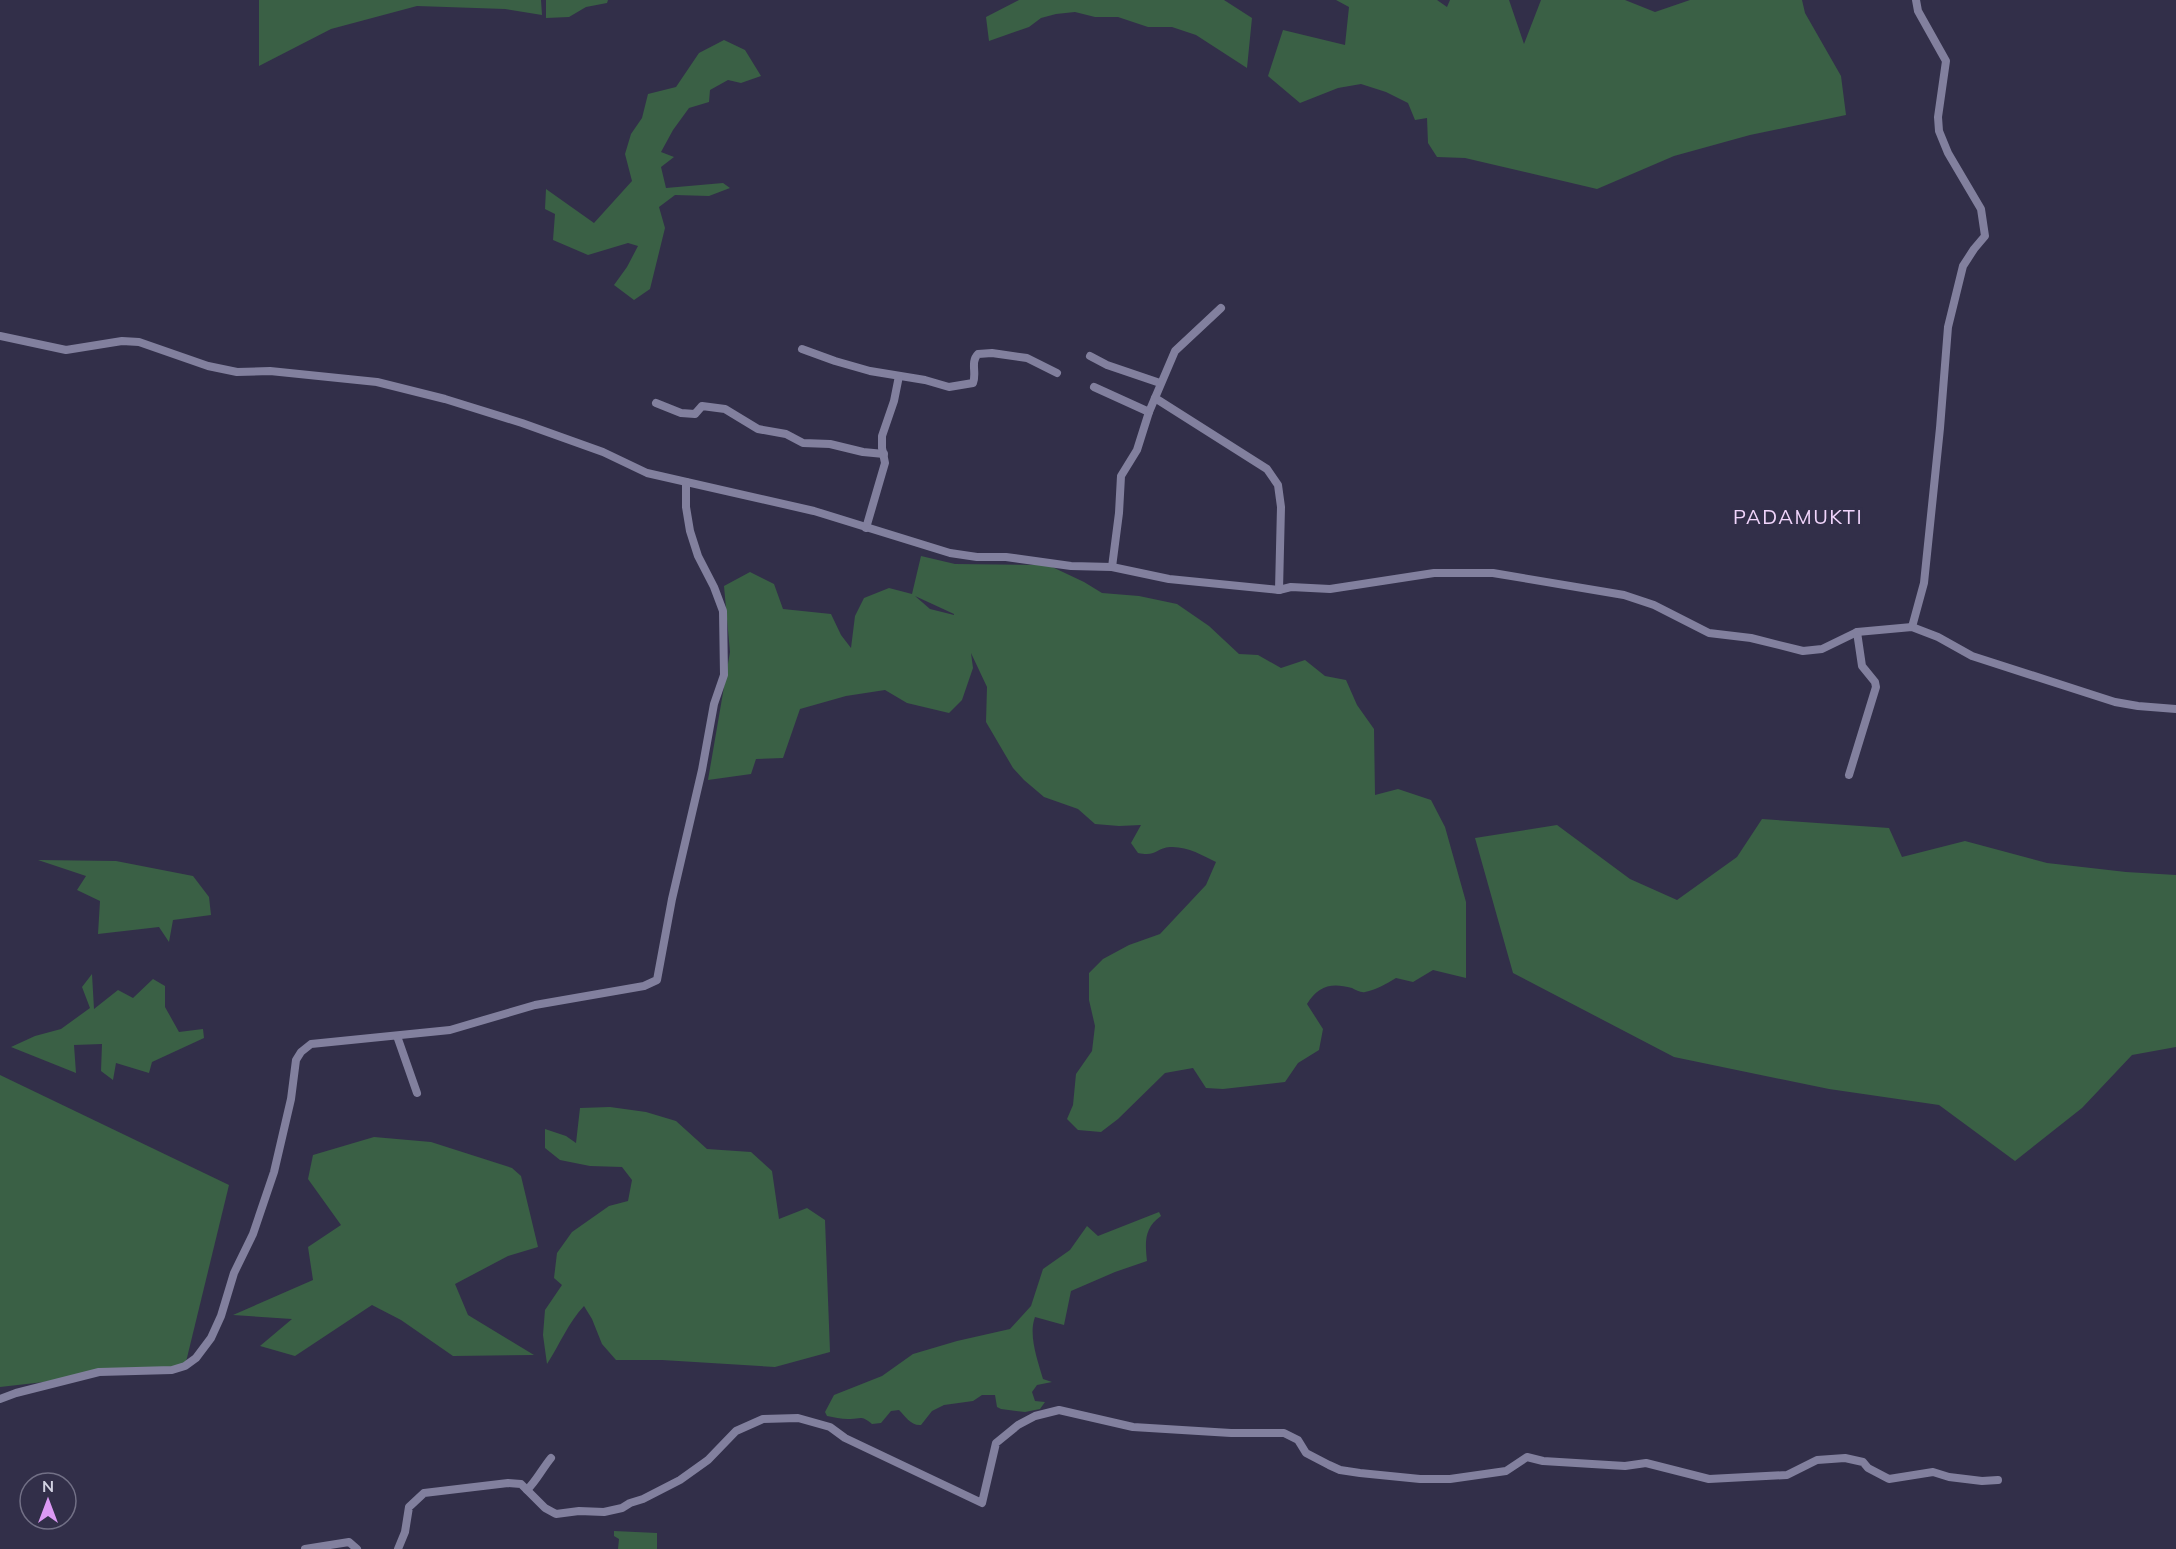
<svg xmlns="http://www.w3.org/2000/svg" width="2176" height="1549" font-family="Mulish,sans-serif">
<rect width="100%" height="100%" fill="#322f49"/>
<g fill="#3a6045" fill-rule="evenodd">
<path d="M259,0h282l1,15 -37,-6 -88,-3 -86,23 -72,37z"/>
<path d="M546,0h62l-1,3 -21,4 -17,10 -23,1z"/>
<path d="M1019,0h205l28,18 -5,50 -51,-33 -24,-8h-24l-30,-10h-23l-20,-5 -19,2 -15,4 -12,9 -40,14 -3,-24z"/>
<path d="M1336,0h101l10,7 3,-7h59l15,44 17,-44h84l30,12 35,-12h112l3,13 36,63 5,39 -96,20 -76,21 -77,33 -132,-31 -28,-1 -9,-14 -1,-25 -12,2 -7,-17 -22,-11 -25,-8 -23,4 -38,15 -32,-27 15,-46 62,15 4,-38z"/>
<path d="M724,40l21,10 16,26 -20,7 -13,-3 -18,10 -1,12 -20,6 -16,22 -12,22 13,5 -13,10 5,21 57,-5 7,5 -21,8 -34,-1 -16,12 6,21 -15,61 -16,11 -20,-15 13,-18 11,-21 -10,-3 -40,12 -35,-15 2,-26 -10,-5 1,-20 48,34 38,-42 -7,-27 6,-20 11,-16 6,-24 28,-7 23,-34z"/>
<path d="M921,556l34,8 93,1 36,17 18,11 37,3 38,8 32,22 30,28 19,1 23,13 24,-8 20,16 21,4 11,25 17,24 1,66 23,-6 33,11 14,27 21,75v76l-33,-8 -20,12 -17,-4c-10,6 -20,12 -31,14 -4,1 -9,-2 -13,-4 -21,-6 -34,-2 -45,16l16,25 -4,21 -21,13 -13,19 -62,7 -17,-1 -13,-20 -28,5 -47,46 -17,13 -23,-2 -11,-11 6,-14 3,-31 16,-23 3,-25 -6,-26v-27l14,-14 26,-14 31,-11 46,-49 10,-23c-14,-7 -29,-16 -46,-15 -14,1 -13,10 -32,6l-7,-10 10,-18 -22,1 -24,-2 -17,-15 -34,-12 -20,-17 -11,-12 -27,-46 1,-35 -16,-34 2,15 -11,32 -13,13 -42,-10 -22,-13 -39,6 -46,13 -17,49 -27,1 -5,15 -43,6 22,-128 -6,-66 26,-14 24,12 9,25 48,5 10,21 10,13 4,-32 9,-18 25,-10 23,6zM915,596l39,18v1l-24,-6z"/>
<path d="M1762,819l127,9 13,29 63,-16 82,22 79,9 50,3v172l-44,8 -50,53 -67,53 -76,-56 -110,-16 -155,-32 -161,-84 -38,-135 82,-13 73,54 47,21 60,-43z"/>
<path d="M38,860l78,1 77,15 16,21 2,18 -38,5 -4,22 -10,-15 -61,7 2,-33 -23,-11 9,-14z"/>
<path d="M92,974l2,35 24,-19 15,8 20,-19 12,7v21l14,25 24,-3 1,9 -52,24 -3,11 -33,-10 -3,17 -12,-9 1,-27 -28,1 2,28 -65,-26 24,-11 26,-7 29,-21 -8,-21z"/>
<path d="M0,1075l229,110 -44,181 -185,21z"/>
<path d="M610,1107l36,5 30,9 31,28 44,3 21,19 7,48 28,-11 18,12 5,132 -55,15 -113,-7h-46l-14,-16 -10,-25 -8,-13c-16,17 -24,38 -37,58l-4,-29 2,-25 17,-25 -8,-7 3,-25 15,-21 37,-26 19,-5 4,-21 -10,-13 -32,-1 -30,-6 -15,-12v-19l21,7 10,7 4,-35z"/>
<path d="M374,1137l57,5 81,26 9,8 17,71 -30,9 -53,28 13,31 66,40 -81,1 -52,-36 -29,-15 -77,51 -35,-10 32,-27 -59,-4 80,-35 -5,-33 33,-22 -33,-46 5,-24z"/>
<path d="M1159,1212l2,4c-17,12 -16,26 -14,45l-32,11 -44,19 -7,34 -29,-8c-7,18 3,44 8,62l9,3 -15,3 -5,7 3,9 10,1 -5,7 -15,3 -24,-3 -4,-2 -2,-12h-13l-9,6 -29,4 -12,6 -11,14c-10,1 -16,-9 -22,-15l-8,1 -10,12 -9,1c-12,-10 -12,-4 -24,-5 -7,0 -14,-2 -21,-3l-2,-4 9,-17 48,-19 31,-22 44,-13 53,-12 21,-23 12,-37 27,-19 17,-24 11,10z"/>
<path d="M614,1531l43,2v16h-39l1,-10 -5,-3z"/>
</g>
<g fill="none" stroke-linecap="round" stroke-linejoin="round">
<g stroke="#82809e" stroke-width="8">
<path d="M0,336l66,14 56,-9 17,1 69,24 29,6 33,-1 107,11 68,17 77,24 81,29 44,21 167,38 136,42 27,4h29l65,9 41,1 57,12 110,11 12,-3 39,2 104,-16h59l131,22 30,10 55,28 42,5 52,13 19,-2 35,-17 55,-5 26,10 34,19 115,37 28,9 23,4 38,3"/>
<path d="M802,349l33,12 35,10 55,9 24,7 24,-4c4,-10 -3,-21 5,-29l14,-1 35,5 30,15"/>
<path d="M1090,356l17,9 53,18"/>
<path d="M1094,387l55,25"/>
<path d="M1155,398l112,71 11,16 3,22 -2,83"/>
<path d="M656,403l25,10 14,1 7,-8 23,3 33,20 28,5 17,9 27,1 33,8 21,2"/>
<path d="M866,528l19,-65 -3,-15v-12l12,-35 5,-25"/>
<path d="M1112,567l7,-54 2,-37 16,-26 12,-38 26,-61 46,-43"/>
<path d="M1912,627l12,-44 16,-155 8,-101 15,-61 11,-17 11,-13 -4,-27 -33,-56 -9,-22 -1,-14 8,-56 -28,-50 -2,-11"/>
<path d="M1849,775l27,-88 -1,-5 -13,-16 -5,-34"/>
<path d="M397,1036l20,57"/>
<path d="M0,1399l16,-6 83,-21 73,-2 13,-4 11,-8 15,-20 10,-22 13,-43 19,-39 21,-62 17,-73 5,-39 5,-8 10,-8 139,-14 85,-25 109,-19 13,-6 15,-81 30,-129 12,-66 10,-29 -1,-64 -9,-24 -16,-31 -8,-25 -4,-24v-25"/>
<path d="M527,1490c10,-10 15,-21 24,-32"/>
<path d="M305,1549l44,-7 8,7"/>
<path d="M398,1549l7,-17 4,-25 15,-14 84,-10 13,1 24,24 11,6 23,-3 25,1 18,-4 8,-5 13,-4 37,-19 28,-20 28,-29 27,-12 35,-1 32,9 15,11 137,65 14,-60 22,-18 17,-9 24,-6 74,17 98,6h53l14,7 8,13 23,12 11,5 20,3 60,6h30l56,-8 21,-14 16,4 82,5 21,-3 63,16 78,-4 30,-15 28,-2 18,4 5,6 21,11 44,-7 16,5 33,4 16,-1"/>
</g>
</g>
<g text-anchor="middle" stroke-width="6" stroke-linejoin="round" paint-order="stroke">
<g font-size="20" letter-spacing="1.5" fill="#f1d5fc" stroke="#322f49">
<text x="1798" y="524">PADAMUKTI</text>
</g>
</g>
<g transform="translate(48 1501)"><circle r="28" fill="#322f49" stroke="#727086" stroke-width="1.5"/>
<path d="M0-4.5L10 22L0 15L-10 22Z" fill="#dc99f4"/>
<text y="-9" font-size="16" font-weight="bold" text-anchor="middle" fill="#d2d2e2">N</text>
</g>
</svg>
